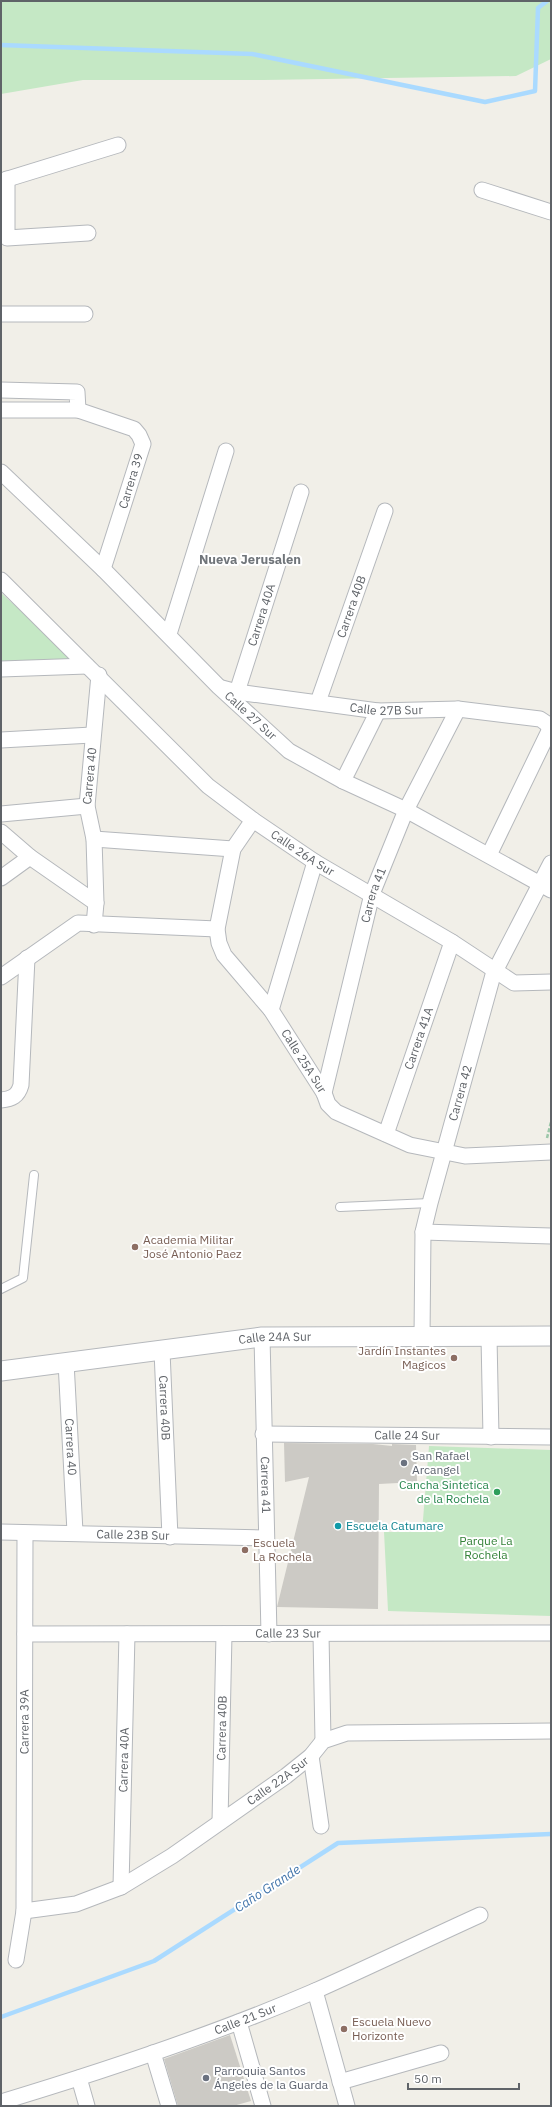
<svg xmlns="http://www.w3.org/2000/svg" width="552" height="2107" font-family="'IBM Plex Sans',sans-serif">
<rect width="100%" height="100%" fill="#f1efe8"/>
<g fill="#c5e8c5">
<path d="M1,1h550v58l-35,17 -252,4h-181l-82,14z"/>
<path d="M1,593l75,67 -75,2z"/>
<path d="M429,1446l122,4v166l-163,-5 -4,-79h38z"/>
</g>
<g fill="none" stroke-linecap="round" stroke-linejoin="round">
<g stroke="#aadaff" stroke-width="4.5">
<path d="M1,45l251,9 233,48 50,-11 3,-83 9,-7"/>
<path d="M1,2017l153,-56 184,-118 213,-9"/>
</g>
</g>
<g fill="#cccac5">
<path d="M284,1443l89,1 19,2v-2l24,1 1,37 -38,2 -1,125 -101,-2 32,-130 -24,5z"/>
<path d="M230,2035l21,66 -18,5h-55l-14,-47z"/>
</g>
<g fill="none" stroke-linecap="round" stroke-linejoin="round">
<g stroke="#b5b8bc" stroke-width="10">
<g id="service">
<path d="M340,1207l90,-4"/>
<path d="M1,1289l22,-11 11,-103"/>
</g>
</g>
<g stroke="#b5b8bc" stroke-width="17">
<g id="minor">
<path d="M7,179v59l81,-5"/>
<path d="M1,181l117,-36"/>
<path d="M482,190l69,22"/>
<path d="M1,314h84"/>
<path d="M1,390l76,2 1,18"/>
<path d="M1,410h77l56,19 5,6 4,9 -40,125"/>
<path id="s1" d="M1,472l102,97 116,118 70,64 54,30 63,29 145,80"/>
<path id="s2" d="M1,580l207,206 45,34 62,42 137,80 62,41 37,-1"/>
<path d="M169,634l57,-183"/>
<path d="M1,669l86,-3"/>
<path id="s3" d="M222,688l15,4 141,19 80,-2 82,10 6,4 4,6 -61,126"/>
<path id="s4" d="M237,692l64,-200"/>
<path id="s5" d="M318,702l67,-191"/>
<path d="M1,740l91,-5"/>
<path d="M343,781l35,-70"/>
<path d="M1,814l86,-8"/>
<path id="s6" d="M253,820l-20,29 -16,80 2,14 5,12 47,55 53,83 4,11 8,8 74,33 55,11 86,-4"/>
<path d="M1,832l29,25 66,46"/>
<path d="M94,839l139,10"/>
<path d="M1,878l29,-21"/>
<path id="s7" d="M94,925l2,-22 -2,-64 -7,-33 12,-131"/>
<path d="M1,977l77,-54 139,6"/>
<path d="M271,1010l44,-148"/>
<path id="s8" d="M324,1093l48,-199 34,-84 52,-101"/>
<path d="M1,1100c11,-1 17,-4 20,-15l6,-127"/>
<path id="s9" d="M386,1134l66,-192"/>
<path d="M423,1232l128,4"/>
<path id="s10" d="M262,1337l7,297"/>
<path id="s11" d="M422,1337l1,-105 7,-29 63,-228 58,-112"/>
<path d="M489,1337l2,100"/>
<path id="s12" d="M162,1351l8,186"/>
<path id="s13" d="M66,1362l9,170"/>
<path id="s14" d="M263,1434l288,3"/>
<path id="s15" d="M1,1532l264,6"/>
<path id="s16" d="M25,1634l526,-1"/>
<path d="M321,1634l2,107"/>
<path d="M311,1756l10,70"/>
<path id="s17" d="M220,1822l4,-188"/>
<path id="s18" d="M121,1887l6,-253"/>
<path id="s19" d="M24,1911l52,-7 45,-17 51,-31 114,-80 25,-20 12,-15 24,-8 204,-2"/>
<path id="s20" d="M16,1960l8,-49 1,-378"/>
<path d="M315,1991l32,115"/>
<path d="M239,2022l24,84"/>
<path d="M153,2053l16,53"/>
<path d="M79,2078l8,28"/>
<path d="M340,2082l101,-29"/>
<path id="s21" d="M1,2102c106,-32 212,-67 314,-111 56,-25 110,-51 165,-76"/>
</g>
</g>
<g stroke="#b5b8bc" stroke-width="21">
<g id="tertiary">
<path id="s22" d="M1,1371l261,-34 289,-1"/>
</g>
</g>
<path stroke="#9cc7a9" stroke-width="2.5" stroke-dasharray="4 2" stroke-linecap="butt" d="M547,1138l4,-16"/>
<use href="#service" stroke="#fff" stroke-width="8"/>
<use href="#minor" stroke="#fff" stroke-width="15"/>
<use href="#tertiary" stroke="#fff" stroke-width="19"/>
</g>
<g fill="#8d6e63" stroke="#fff" stroke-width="1.5">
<circle cx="135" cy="1247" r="4"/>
<circle cx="454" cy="1358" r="4"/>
<circle cx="245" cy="1550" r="4"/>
<circle cx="344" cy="2029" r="4"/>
</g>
<g fill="#6b7280" stroke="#fff" stroke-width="1.5">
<circle cx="404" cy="1463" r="4"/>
<circle cx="206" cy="2078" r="4"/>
</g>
<circle fill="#2e9e5b" stroke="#fff" stroke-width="1.5" cx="497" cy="1492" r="4"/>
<circle fill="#0f9aa8" stroke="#fff" stroke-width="1.5" cx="338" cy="1526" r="4"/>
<g text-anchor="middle" stroke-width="4" stroke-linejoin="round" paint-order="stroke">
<g font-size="12" fill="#5f6368" stroke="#fff">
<text transform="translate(131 481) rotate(-73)" y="4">Carrera 39</text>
<text dy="4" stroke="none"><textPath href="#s5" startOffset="101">Carrera 40B</textPath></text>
<text dy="4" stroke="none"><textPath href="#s4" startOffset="81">Carrera 40A</textPath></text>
<text dy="4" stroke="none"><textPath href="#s3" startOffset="166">Calle 27B Sur</textPath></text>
<text dy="4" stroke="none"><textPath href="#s1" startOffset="349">Calle 27 Sur</textPath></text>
<text dy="4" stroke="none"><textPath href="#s7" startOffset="150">Carrera 40</textPath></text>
<text dy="4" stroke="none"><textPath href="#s2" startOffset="408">Calle 26A Sur</textPath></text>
<text dy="4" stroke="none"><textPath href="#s8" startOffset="204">Carrera 41</textPath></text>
<text dy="4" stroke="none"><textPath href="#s9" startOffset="101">Carrera 41A</textPath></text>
<text dy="4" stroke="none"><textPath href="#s6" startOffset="277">Calle 25A Sur</textPath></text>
<text dy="4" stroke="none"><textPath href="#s11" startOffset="249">Carrera 42</textPath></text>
<text dy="4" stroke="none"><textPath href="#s22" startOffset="276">Calle 24A Sur</textPath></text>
<text dy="4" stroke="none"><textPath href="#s12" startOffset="57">Carrera 40B</textPath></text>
<text dy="4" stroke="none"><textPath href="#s14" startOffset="144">Calle 24 Sur</textPath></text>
<text dy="4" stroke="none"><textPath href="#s13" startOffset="85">Carrera 40</textPath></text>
<text dy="4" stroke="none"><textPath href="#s10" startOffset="148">Carrera 41</textPath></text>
<text dy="4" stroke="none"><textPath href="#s15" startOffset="132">Calle 23B Sur</textPath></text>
<text dy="4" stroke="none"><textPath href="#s16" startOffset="263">Calle 23 Sur</textPath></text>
<text dy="4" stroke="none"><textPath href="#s20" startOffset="239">Carrera 39A</textPath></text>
<text dy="4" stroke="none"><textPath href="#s17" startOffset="94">Carrera 40B</textPath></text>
<text dy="4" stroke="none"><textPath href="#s18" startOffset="127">Carrera 40A</textPath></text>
<text dy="4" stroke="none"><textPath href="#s19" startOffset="290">Calle 22A Sur</textPath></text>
<text dy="4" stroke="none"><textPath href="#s21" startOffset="258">Calle 21 Sur</textPath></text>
</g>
<g font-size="12" fill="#785e54" stroke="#fff" text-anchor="start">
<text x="143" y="1244">Academia Militar<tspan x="143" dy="14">José Antonio Paez</tspan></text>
<text x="446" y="1355" text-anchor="end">Jardín Instantes<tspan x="446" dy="14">Magicos</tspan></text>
<text x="253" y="1547">Escuela<tspan x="253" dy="14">La Rochela</tspan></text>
<text x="352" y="2026">Escuela Nuevo<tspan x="352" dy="14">Horizonte</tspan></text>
</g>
<g font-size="12" fill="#5b616d" stroke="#fff" text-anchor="start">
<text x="412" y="1460">San Rafael<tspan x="412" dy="14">Arcangel</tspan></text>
<text x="214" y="2075">Parroquia Santos<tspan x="214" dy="14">Ángeles de la Guarda</tspan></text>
</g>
<g font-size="12" fill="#27864d" stroke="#fff" text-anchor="end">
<text x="489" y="1489">Cancha Sintetica<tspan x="489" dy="14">de la Rochela</tspan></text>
</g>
<g font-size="12" fill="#0d838f" stroke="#fff" text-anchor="start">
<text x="346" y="1530">Escuela Catumare</text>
</g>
<g font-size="12" fill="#348238" stroke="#fff">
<text x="486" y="1545">Parque La<tspan x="486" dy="14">Rochela</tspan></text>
</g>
<g font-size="13" font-weight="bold" fill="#70757a" stroke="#fff">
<text x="250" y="564">Nueva Jerusalen</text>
</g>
<g font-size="13" font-style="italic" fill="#4174aa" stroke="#fff">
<text transform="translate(267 1888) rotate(-33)" y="5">Caño Grande</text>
</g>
</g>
<rect width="552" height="2107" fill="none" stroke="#5f6368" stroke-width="4"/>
<path d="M408 2083v6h111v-6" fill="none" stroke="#5f6368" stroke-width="2"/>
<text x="414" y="2083" font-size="12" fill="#5f6368" stroke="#ffffff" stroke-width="3" paint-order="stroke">50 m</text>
</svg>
